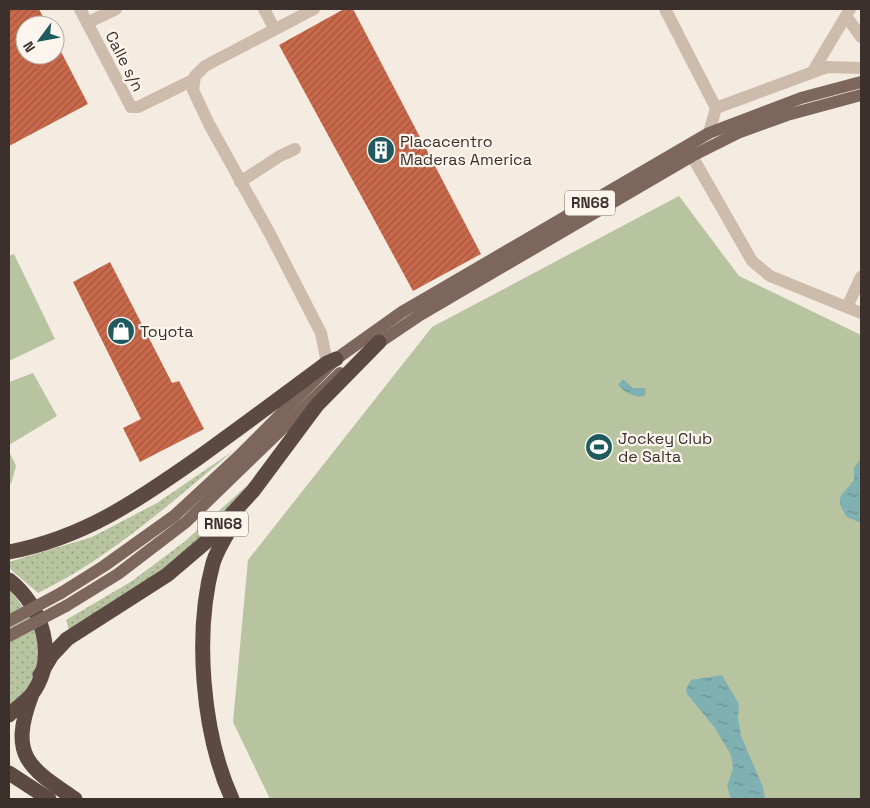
<svg xmlns="http://www.w3.org/2000/svg" width="870" height="808" font-family="'Space Grotesk',sans-serif">
<defs>
<pattern id="grass-dots" width="8" height="8" patternUnits="userSpaceOnUse" patternTransform="scale(1.25)"><rect width="8" height="8" fill="#b8c4a0"/><path d="M2 2h.1M6 6h.1" fill="none" stroke="#97a083" stroke-width="1.8" stroke-linecap="round"/></pattern>
<pattern id="water-ripples" width="26" height="14" patternUnits="userSpaceOnUse" patternTransform="scale(1.25)"><rect width="26" height="14" fill="#7fb0b2"/><path d="M2 4q2-2 4 0t4 0M15 11q2-2 4 0t4 0" fill="none" stroke="#699091"/></pattern>
<pattern id="building-hatch" width="6" height="6" patternUnits="userSpaceOnUse" patternTransform="scale(1.25)"><rect width="6" height="6" fill="#c8694b"/><path d="M-1 1l2-2M0 6l6-6M5 7l2-2" fill="none" stroke="#a4573f"/></pattern>
</defs>
<rect width="100%" height="100%" fill="#f4ebe1"/>
<g fill="url(#grass-dots)">
<path d="M233,451c-61,51 -123,107 -195,142l-29,-25v-6l83,-25 65,-34z"/>
<path d="M260,474c-36,45 -78,84 -125,117 -20,15 -44,26 -66,39l-3,-10 66,-39 52,-39z"/>
<path d="M9,590c11,11 24,30 28,46 7,25 -8,57 -28,71z"/>
</g>
<g fill="#b8c4a0">
<path d="M679,196l60,80 122,59v464h-591l-37,-77 15,-162 184,-233z"/>
<path d="M14,254l41,85 -46,22v-105z"/>
<path d="M33,373l24,43 -48,29v-63z"/>
<path d="M9,451l7,15 -5,18h-2z"/>
</g>
<g fill="url(#water-ripples)">
<path d="M623,379l10,9h13l-1,8c-10,2 -21,-4 -27,-11z"/>
<path d="M861,458v65l-14,-6c-15,-22 -4,-21 7,-37v-12z"/>
<path d="M722,675l17,29 -1,14 3,18 22,51 2,12h-34l-4,-13 6,-18 -2,-13 -16,-27 -28,-34 -1,-5 5,-9z"/>
</g>
<g fill="url(#building-hatch)">
<path d="M9,9h30l8,16h-22v30h30v-15l33,64 -79,42z"/>
<path d="M344,9h9l128,245 -68,37 -134,-246z"/>
<path d="M110,262l62,121 7,-2 25,48 -64,33 -17,-34 18,-9 -68,-137z"/>
</g>
<g fill="none" stroke-linecap="round" stroke-linejoin="round">
<g stroke="#cdbbac" stroke-width="12">
<path d="M80,9l51,98h7l55,-27"/>
<path d="M264,9l10,19"/>
<path d="M314,9l-109,57 -10,10 -2,14 16,34 61,110 51,99 6,30"/>
<path d="M665,9l51,99 -7,25"/>
<path d="M846,16l15,21"/>
<path d="M87,23l29,-14"/>
<path d="M813,71l37,-62"/>
<path d="M716,108l111,-41 34,1"/>
<path d="M692,156l60,105 18,15 91,37"/>
<path d="M240,182l40,-26 15,-7"/>
<path d="M847,307l14,-30"/>
</g>
<g stroke="#7d675c" stroke-width="12">
<path d="M371,348l49,-33 272,-159 48,-24 47,-17 74,-20"/>
<path d="M61,593l43,-27 70,-50 64,-59 98,-98 66,-47 307,-179 92,-35 60,-16"/>
<path d="M66,606l52,-32 68,-52 154,-149"/>
</g>
<g stroke="#5c4a42" stroke-width="15">
<path d="M9,552c74,-14 128,-51 189,-94 43,-31 86,-63 129,-95l9,-4"/>
<path d="M9,580c33,26 50,76 23,114 -6,8 -16,14 -23,21"/>
<path d="M40,675l12,-20 15,-16 100,-64 40,-34 46,-50 64,-86 62,-63"/>
<path d="M31,697c-22,59 -2,71 44,102"/>
<path d="M9,773l40,26"/>
<path d="M232,799c-30,-66 -38,-166 -19,-236 5,-16 15,-30 23,-44"/>
</g>
<g stroke="#7d675c" stroke-width="12">
<path d="M9,621l52,-28"/>
<path d="M9,636l57,-30"/>
</g>
</g>
<defs>
<g id="building-disc" transform="scale(1.4375)"><circle r="9.5" fill="#1f5a5e" stroke="#fbf5ee"/><path d="M-4-6H4V6H1V3H-1V6H-4ZM-2.5-4.3h1.7v1.8h-1.7ZM.8-4.3h1.7v1.8H.8ZM-2.5-1h1.7V.8h-1.7ZM.8-1h1.7V.8H.8Z" fill="#fff"/></g>
<g id="shop-disc" transform="scale(1.4375)"><circle r="9.5" fill="#1f5a5e" stroke="#fbf5ee"/><path d="M-5-2.5h2.3a2.7 3.5 0 0 1 5.4 0H5L5.5 6h-11ZM-1.5-2.5h3a1.5 2.3 0 0 0-3 0Z" fill="#fff"/></g>
<g id="stadium-disc" transform="scale(1.4375)"><circle r="9.5" fill="#1f5a5e" stroke="#fbf5ee"/><path d="M0-5a6.5 5 0 1 0 0 10a6.5 5 0 1 0 0-10ZM-3.5-1.8h7v3.6h-7Z" fill="#fff"/></g>
</defs>
<g fill-rule="evenodd">
<use href="#building-disc" x="381" y="150"/>
<use href="#shop-disc" x="121" y="331"/>
<use href="#stadium-disc" x="599" y="447"/>
</g>
<g text-anchor="middle" stroke-width="4.5" stroke-linejoin="round" paint-order="stroke">
<g fill="#fbf5ee" stroke="#756b66" stroke-width="1">
<rect x="565" y="190.5" width="50" height="25" rx="4"/>
<rect x="198" y="511.5" width="50" height="25" rx="4"/>
</g>
<g font-size="15" font-weight="bold" fill="#3b302b">
<text x="590" y="208">RN68</text>
<text x="223" y="529">RN68</text>
</g>
<g font-size="16" fill="#3b302b" stroke="#fbf5ee">
<text transform="translate(125 61) rotate(63)" y="6">Calle s/n</text>
</g>
<g font-size="16" fill="#3b302b" stroke="#fbf5ee" text-anchor="start">
<text x="400" y="147">Placacentro<tspan x="400" dy="18">Maderas America</tspan></text>
<text x="140" y="337">Toyota</text>
<text x="618" y="444">Jockey Club<tspan x="618" dy="18">de Salta</tspan></text>
</g>
</g>
<rect width="870" height="808" fill="none" stroke="#3b302b" stroke-width="20"/>
<g transform="translate(40 40) rotate(238)"><circle r="24" fill="#fbf5ee" stroke="#aea6a0"/>
<path d="M0-4L9 19L0 12L-9 19Z" fill="#1f5a5e"/>
<text y="-8" font-size="14" font-weight="bold" text-anchor="middle" fill="#3b302b">N</text>
</g>
</svg>
